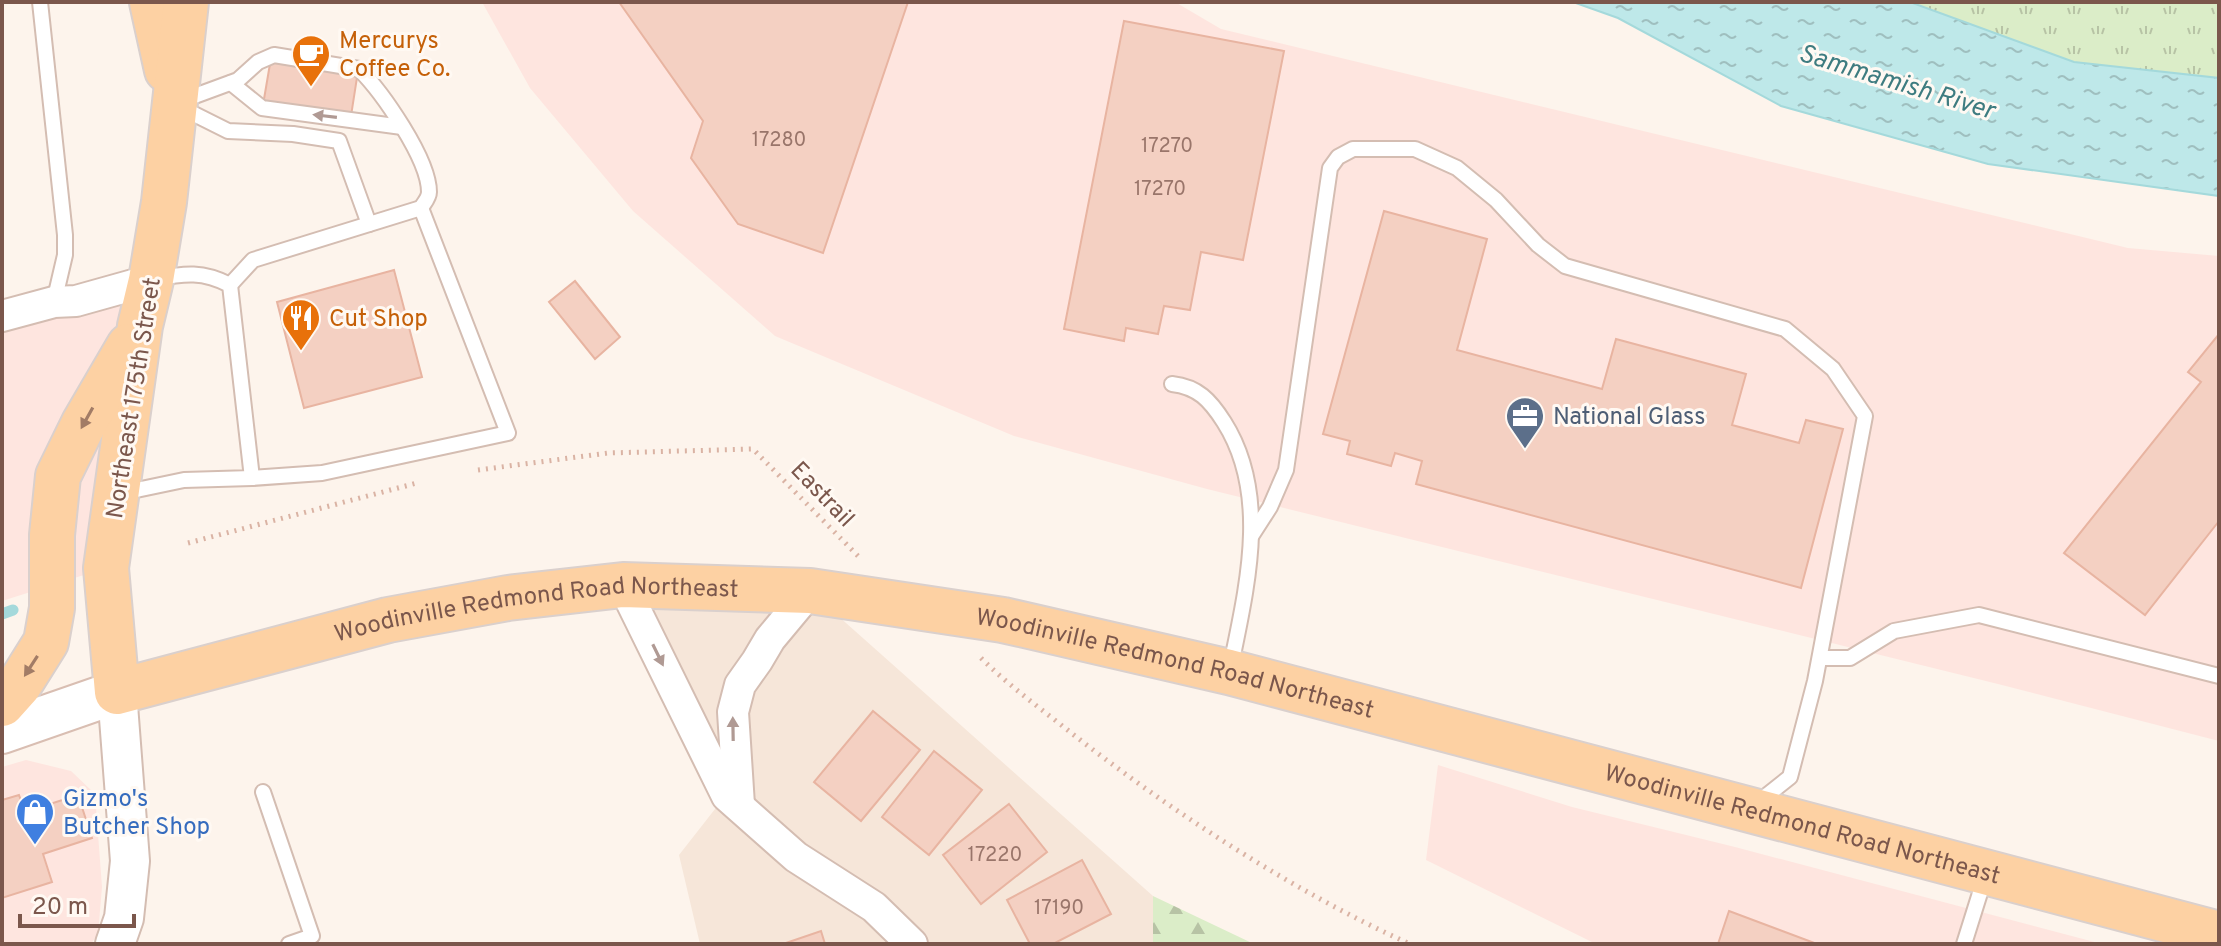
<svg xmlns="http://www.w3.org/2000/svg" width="2221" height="946" font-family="Overpass,sans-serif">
<defs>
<pattern id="forest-firs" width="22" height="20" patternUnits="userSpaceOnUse" patternTransform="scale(2)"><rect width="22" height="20" fill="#dbedc8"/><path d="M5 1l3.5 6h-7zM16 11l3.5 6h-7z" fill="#b7c3a5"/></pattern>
<pattern id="park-tufts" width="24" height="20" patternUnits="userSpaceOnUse" patternTransform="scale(2)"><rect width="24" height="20" fill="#dbedc8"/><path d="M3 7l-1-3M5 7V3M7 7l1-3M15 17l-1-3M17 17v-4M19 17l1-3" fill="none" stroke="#b7c3a5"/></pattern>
<pattern id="water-ripples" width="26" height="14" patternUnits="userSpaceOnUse" patternTransform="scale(2)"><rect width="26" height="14" fill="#bee8e9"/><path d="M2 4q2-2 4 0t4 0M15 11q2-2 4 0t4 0" fill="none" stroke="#9fbfbf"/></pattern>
</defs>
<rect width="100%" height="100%" fill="#fdf4ec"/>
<path fill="#f6e6d9" d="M623,585l187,6 343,305v48h-453l-21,-89 47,-60z"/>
<g fill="#fee5df">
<path d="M482,2h693l46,27 907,219 91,8v485l-221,-57 -791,-195 -193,-53 -239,-100 -142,-125 -103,-123z"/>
<path d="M151,280l-45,288 -104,33v-285z"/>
<path d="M26,760l45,11 24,23 7,93 -4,47 -7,10h-89v-177z"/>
<path d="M1438,765l134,42 163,40 367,97h-506l-170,-84z"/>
</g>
<path fill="url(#forest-firs)" d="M1153,896l101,48h-101z"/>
<path fill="url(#park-tufts)" d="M1808,2h411v76l-145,-16z"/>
<path fill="url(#water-ripples)" stroke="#a4d9db" stroke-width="2" d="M1573,2h337l164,60 145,16v118l-231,-32 -207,-58 -163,-88z"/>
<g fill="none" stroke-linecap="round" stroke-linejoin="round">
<path stroke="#a4d9db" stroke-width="11" d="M2,614l11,-4"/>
</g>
<g fill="#f4d0c2" stroke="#e8b4a1" stroke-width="2">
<path d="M619,2h289l-85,251 -85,-29 -47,-66 12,-37z"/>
<path d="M1124,21l160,30 -41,209 -42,-8 -11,58 -26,-4 -6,28 -32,-6 -2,13 -60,-12z"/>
<path d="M271,58l87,13 -7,45 -88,-11z"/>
<path d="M1384,211l103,28 -30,111 145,39 14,-50 130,35 -14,51 67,18 7,-23 37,9 -42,159 -385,-104 6,-23 -27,-8 -4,13 -44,-12 3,-13 -27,-7z"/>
<path d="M394,270l28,107 -118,31 -27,-106z"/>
<path d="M575,281l45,56 -25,22 -46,-57z"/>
<path d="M2219,334v187l-74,94 -81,-62 137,-171 -13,-10z"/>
<path d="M873,711l47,39 -59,71 -47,-39z"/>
<path d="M934,751l48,39 -53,65 -47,-38z"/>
<path d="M19,795l6,17 53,-17 14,43 -49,16 9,28 -50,16v-98z"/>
<path d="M1009,804l38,48 -66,52 -38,-49z"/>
<path d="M1082,860l29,54 -58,30h-23l-23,-44z"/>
<path d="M1729,911l88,33h-99z"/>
<path d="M821,931l4,13h-42z"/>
</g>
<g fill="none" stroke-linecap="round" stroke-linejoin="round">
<g stroke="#d4bdb2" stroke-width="18">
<g id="service">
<path d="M40,2l25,233v20l-11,47"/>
<path d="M231,83l31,25 140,19"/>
<path d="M181,101l57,-21 20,-18 16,-7 85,14c23,23 70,90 70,123 0,6 -5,11 -8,16l-168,52 -23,25"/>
<path d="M178,106l50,25 65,3 46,7 30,83"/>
<path d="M1172,384c26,3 38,16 52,38 47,74 22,168 6,248"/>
<path d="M252,478l70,-5 186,-40 -87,-225"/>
<path d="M122,493l62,-13 68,-2 -22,-193c-27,-14 -45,-12 -75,-6"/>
<path d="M1252,535l18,-28 16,-37 44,-302 8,-11 15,-8h62l42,19 39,32 42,45 27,21 220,63 48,40 32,47 -50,265 -25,96 -34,27"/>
<path d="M1820,658h30l44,-27 85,-16 240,61"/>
<path d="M263,792l49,144 -23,8"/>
<path d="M1964,944l21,-67"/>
</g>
</g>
<g stroke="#d4bdb2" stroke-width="34">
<g id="minor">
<path d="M2,316l52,-14 22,-1 75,-21"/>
<path d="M623,585l104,211 69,61 78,50 38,37"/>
<path d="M739,805l-6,-93 7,-27 17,-24 13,-22 40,-48"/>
</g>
</g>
<g stroke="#d4bdb2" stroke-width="42">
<path id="tertiary" d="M115,944l9,-26 6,-57 -13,-169"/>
</g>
<g stroke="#d9beb2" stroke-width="46">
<path id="secondary" d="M2,732l115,-40"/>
</g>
<g stroke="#dad0cd" stroke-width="48">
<g id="primary">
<path d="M152,2l15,68"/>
<path id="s1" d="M186,2l-22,200 -13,78 -11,46 -34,242 11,124 271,-72 120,-22 115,-13 187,6 193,29 226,52 990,262"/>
<path d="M2,704l17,-19 27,-43 6,-34v-73l6,-59 26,-53 45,-77"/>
</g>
</g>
<g stroke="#dab3a4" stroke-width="5" stroke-dasharray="2 6" stroke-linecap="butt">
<path d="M478,470l130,-17 145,-4 105,107"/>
<path d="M188,543l229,-60"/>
<path d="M981,658c26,26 55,47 84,70 101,80 227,163 345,216"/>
</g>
<use href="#service" stroke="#fff" stroke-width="14"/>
<use href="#minor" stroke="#fff" stroke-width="30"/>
<use href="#tertiary" stroke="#fff" stroke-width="38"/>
<use href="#secondary" stroke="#fff" stroke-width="42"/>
<use href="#primary" stroke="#fdd1a3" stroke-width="44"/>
</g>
<defs><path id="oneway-solid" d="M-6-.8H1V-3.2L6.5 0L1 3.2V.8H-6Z" transform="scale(2)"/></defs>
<g fill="#b09a94">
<use href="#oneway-solid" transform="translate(325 116) rotate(-173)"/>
<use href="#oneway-solid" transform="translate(658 655) rotate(64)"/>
<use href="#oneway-solid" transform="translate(733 729) rotate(-91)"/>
</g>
<g fill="#a27c66">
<use href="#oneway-solid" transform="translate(87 418) rotate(119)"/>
<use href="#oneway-solid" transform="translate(31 666) rotate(123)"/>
</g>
<defs>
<g id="cafe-pin" transform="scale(2)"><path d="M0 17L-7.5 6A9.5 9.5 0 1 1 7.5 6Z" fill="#e8710a" stroke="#fff9f3"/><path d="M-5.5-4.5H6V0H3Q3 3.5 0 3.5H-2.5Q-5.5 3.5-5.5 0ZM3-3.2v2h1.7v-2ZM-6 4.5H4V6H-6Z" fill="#fff"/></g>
<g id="restaurant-pin" transform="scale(2)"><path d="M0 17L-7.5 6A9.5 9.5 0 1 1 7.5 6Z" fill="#e8710a" stroke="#fff9f3"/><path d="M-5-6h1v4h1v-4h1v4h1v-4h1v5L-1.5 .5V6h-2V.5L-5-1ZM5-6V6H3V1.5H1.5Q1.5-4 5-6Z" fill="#fff"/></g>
<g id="office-pin" transform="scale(2)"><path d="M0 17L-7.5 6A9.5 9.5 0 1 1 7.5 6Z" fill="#5c6f8a" stroke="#fff9f3"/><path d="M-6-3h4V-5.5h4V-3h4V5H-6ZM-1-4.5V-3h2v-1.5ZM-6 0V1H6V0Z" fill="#fff"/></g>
<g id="shop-pin" transform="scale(2)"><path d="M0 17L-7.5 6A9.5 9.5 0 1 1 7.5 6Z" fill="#3f7fe0" stroke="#fff9f3"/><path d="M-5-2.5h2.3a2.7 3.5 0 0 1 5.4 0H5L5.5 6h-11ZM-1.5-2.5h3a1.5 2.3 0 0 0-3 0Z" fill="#fff"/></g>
</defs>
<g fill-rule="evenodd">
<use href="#cafe-pin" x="311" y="54"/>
<use href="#restaurant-pin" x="301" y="318"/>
<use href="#office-pin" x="1525" y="416"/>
<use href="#shop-pin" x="35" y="812"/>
</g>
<g text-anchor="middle" stroke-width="6" stroke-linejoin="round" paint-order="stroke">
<g font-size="20" fill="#99756a">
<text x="779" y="146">17280</text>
<text x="1167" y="152">17270</text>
<text x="1160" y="195">17270</text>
<text x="995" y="861">17220</text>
<text x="1059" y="914">17190</text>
</g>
<g font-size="24" fill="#c56008" stroke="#fff9f3" text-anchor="start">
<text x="339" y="48">Mercurys<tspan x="339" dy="28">Coffee Co.</tspan></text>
<text x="329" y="326">Cut Shop</text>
</g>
<g font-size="24" fill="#7b574c" stroke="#fff9f3">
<text transform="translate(133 398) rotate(-81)" y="8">Northeast 175th Street</text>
<text transform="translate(823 494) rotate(46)" y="8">Eastrail</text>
<text dy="8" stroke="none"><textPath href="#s1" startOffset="1126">Woodinville Redmond Road Northeast</textPath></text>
<text dy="8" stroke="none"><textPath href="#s1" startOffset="1774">Woodinville Redmond Road Northeast</textPath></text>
<text dy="8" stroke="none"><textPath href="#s1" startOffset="2422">Woodinville Redmond Road Northeast</textPath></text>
</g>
<g font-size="24" fill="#4e5e75" stroke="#fff9f3" text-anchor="start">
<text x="1553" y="424">National Glass</text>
</g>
<g font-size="24" fill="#366cbe" stroke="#fff9f3" text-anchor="start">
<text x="63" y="806">Gizmo's<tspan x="63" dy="28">Butcher Shop</tspan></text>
</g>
<g font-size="26" font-style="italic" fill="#3e7c80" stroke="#fff9f3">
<text transform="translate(1897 81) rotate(17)" y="9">Sammamish River</text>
</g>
</g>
<rect width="2221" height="946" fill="none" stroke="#7b574c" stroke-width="8"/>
<path d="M20 914v12h114v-12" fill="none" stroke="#7b574c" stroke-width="4"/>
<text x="32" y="914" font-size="24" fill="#7b574c" stroke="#fff9f3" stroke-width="6" paint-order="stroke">20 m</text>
</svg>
